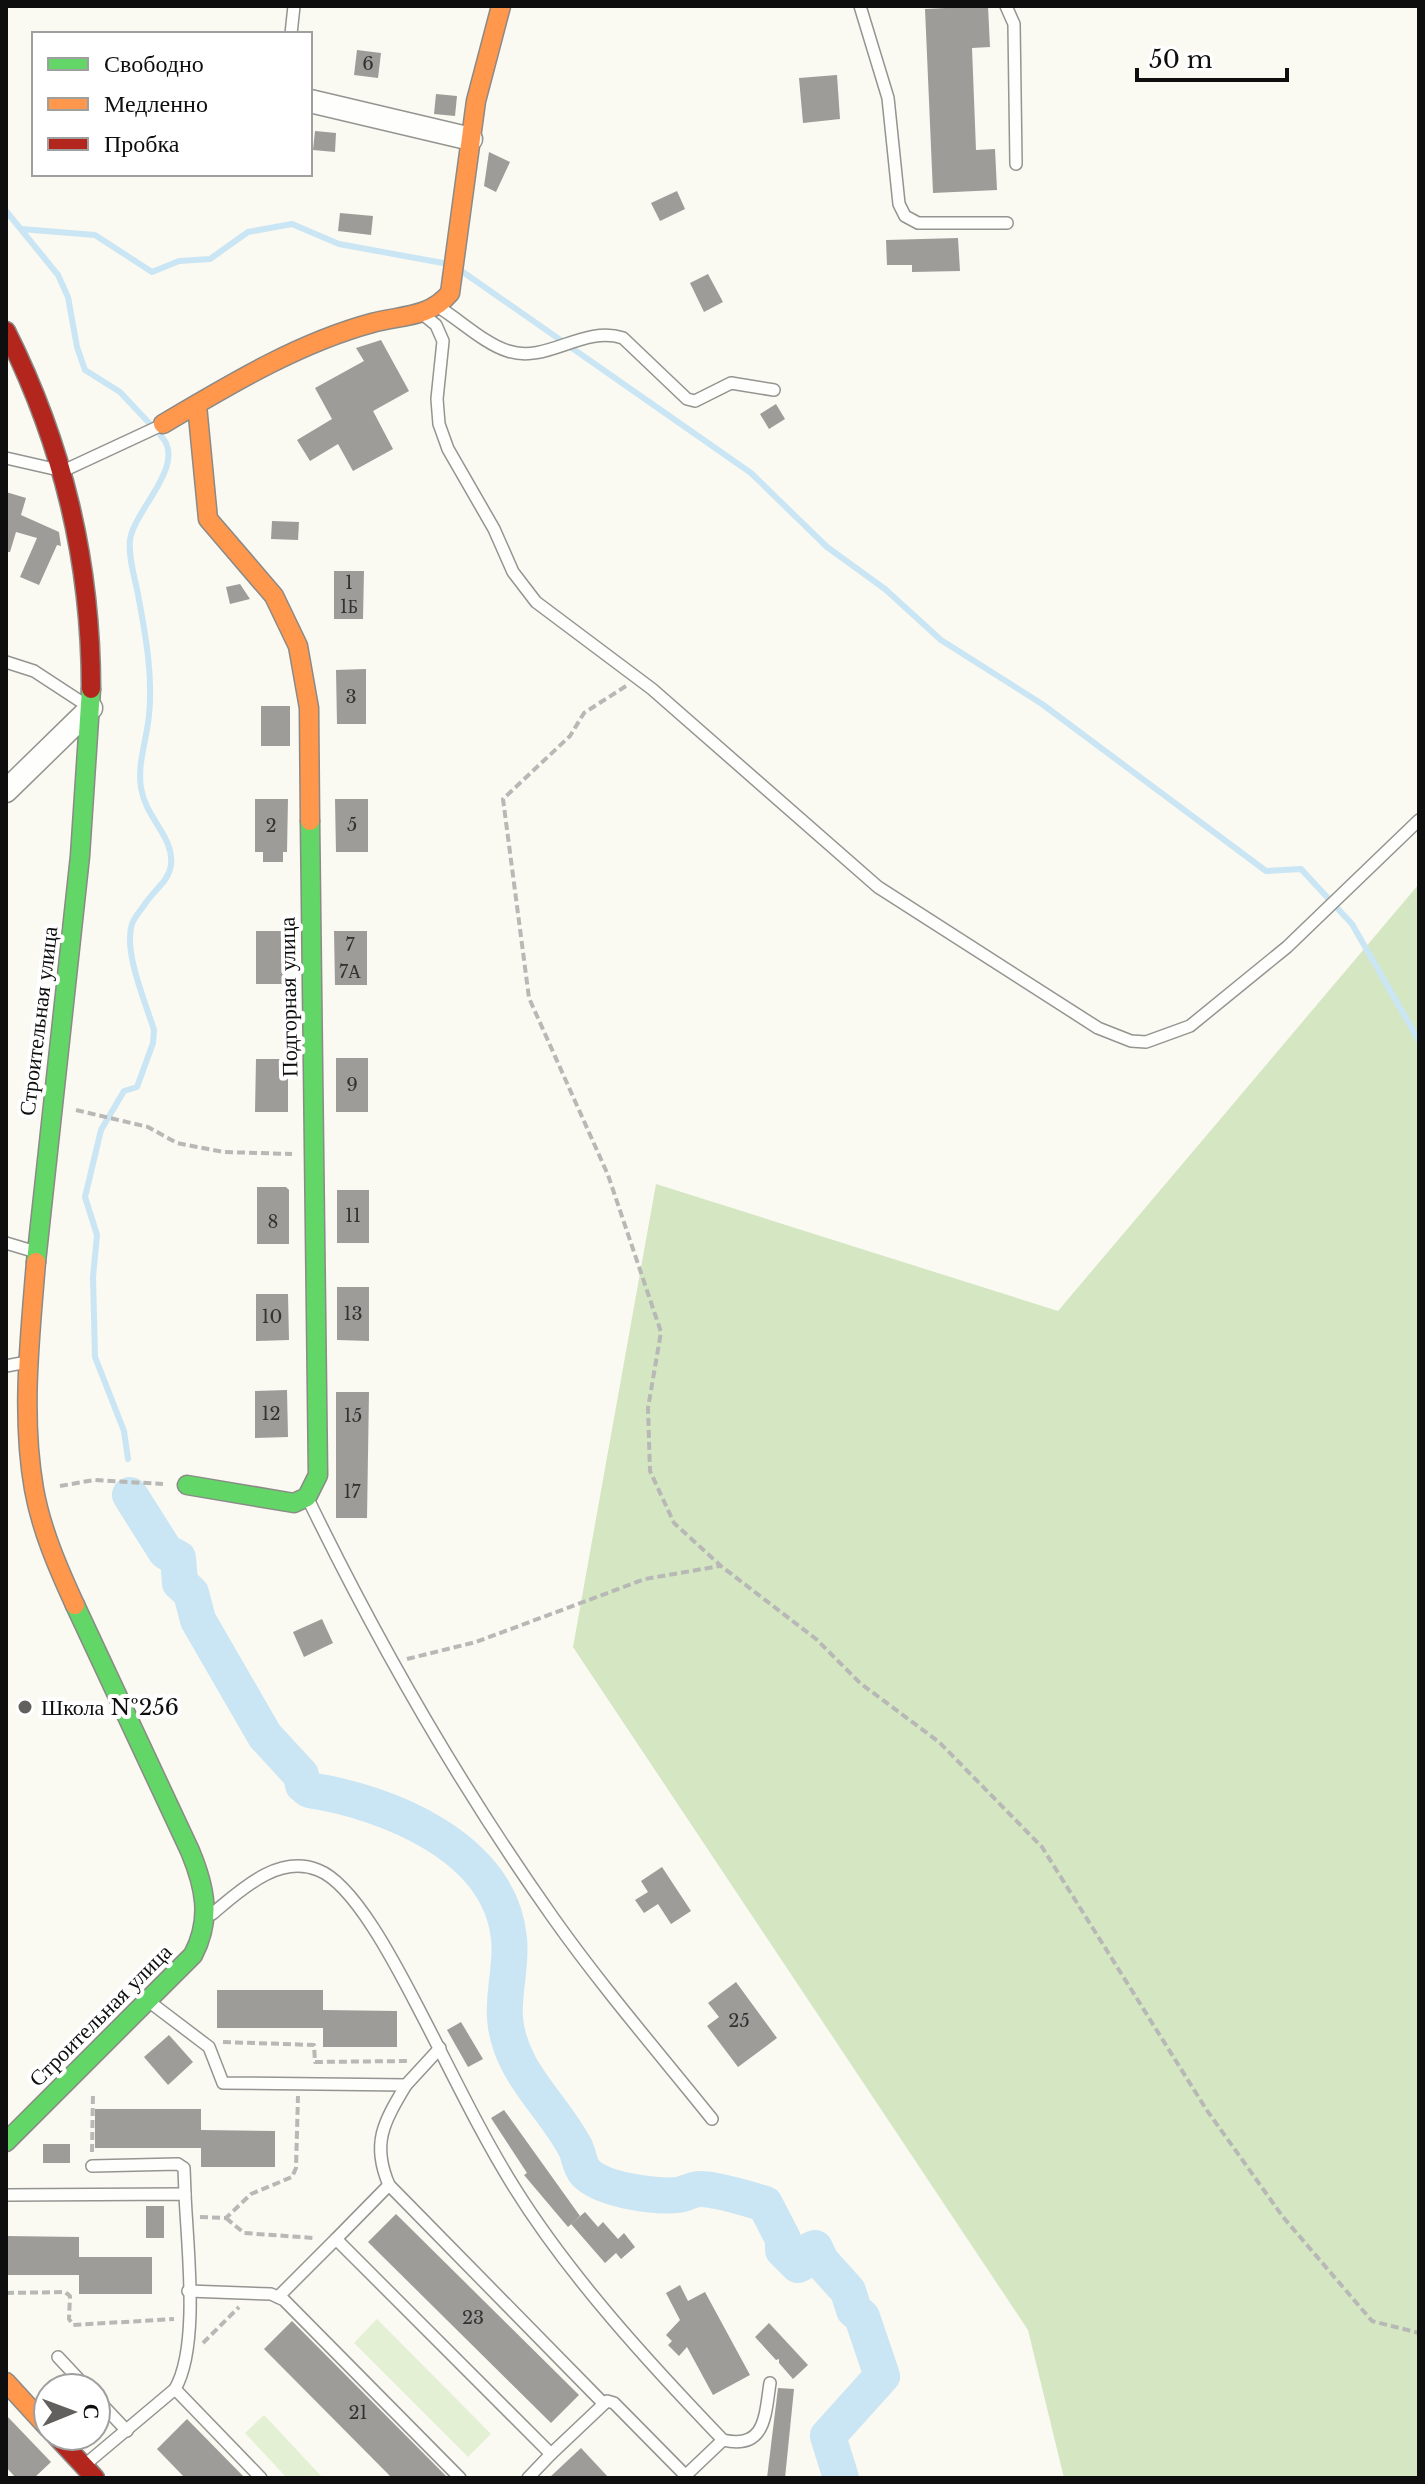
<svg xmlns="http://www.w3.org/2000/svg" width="1425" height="2484" font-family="'Libre Baskerville',serif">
<rect width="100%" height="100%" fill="#faf9f2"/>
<g fill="#e3f0d3">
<path d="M377,2319l114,115 -23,23 -114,-114z"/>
<path d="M264,2415l59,63h-36l-42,-45z"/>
</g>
<path fill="#d4e7c2" d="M1419,884v1594h-355l-36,-148 -455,-683 83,-463 402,127z"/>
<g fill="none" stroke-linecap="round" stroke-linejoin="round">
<g stroke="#cae5f3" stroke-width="6">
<path d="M6,211l52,64 10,22 9,50 8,23 35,22 31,33"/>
<path d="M21,229l74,6 57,37 27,-11 31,-2 38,-27 44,-8 47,20 104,19"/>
<path d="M463,272l288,201 76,74 58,42 56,51 101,64 224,167 35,-2 51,55 67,117"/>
<path d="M128,1459l-4,-28 -29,-74 -2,-80 4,-42 -12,-38 16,-67 23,-39 13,-4 16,-44 1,-13c-8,-26 -31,-79 -22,-106 2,-7 9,-14 13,-20 9,-14 24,-23 26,-39 3,-29 -25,-46 -30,-77 -4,-24 6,-49 8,-73 4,-37 -3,-78 -10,-115 -3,-19 -11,-41 -9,-60 4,-30 58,-76 31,-104"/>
</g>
<path stroke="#cae5f3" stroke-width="36" d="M130,1495l36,57 12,6 2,25 11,10 7,27 67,116 36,39 2,10 6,5c78,12 192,57 200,149 3,26 -6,53 -4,79 4,54 48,86 71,131 3,7 4,17 9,23 16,18 69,25 92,23 8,-1 16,-6 23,-6 16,0 49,10 65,15l18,35v11l15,15 8,-4v-9l9,-4 6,13 27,30 6,19 8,7 20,59 -54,60 13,42"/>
</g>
<g fill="#9e9c98">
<path d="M988,6l2,41 -18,1 4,102 19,-1 2,41 -64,3 -8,-184z"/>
<path d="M357,50l24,3 -3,25 -24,-3z"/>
<path d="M837,75l3,44 -37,4 -4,-45z"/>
<path d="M436,94l21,2 -2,20 -21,-2z"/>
<path d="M315,131l21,2 -1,19 -22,-2z"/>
<path d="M489,152l21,10 -14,30 -12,-6z"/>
<path d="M677,191l8,18 -25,12 -9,-18z"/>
<path d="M340,213l33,3 -2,19 -33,-4z"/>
<path d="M958,238l2,33 -48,1v-7h-25l-1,-25z"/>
<path d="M708,274l15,28 -19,10 -14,-29z"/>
<path d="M381,340l28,51 -36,20 20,38 -40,22 -15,-27 -28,17 -13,-21 35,-21 -17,-31 49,-27 -8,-13z"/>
<path d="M776,404l9,15 -16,10 -9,-15z"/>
<path d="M6,492l20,6 -5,17 38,17 2,14 -4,-1 -18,40 -19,-8 17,-39 -21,-6 -6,20h-4z"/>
<path d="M272,521l27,1 -1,18 -27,-1z"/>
<path d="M334,571h30l-1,48h-29z"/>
<path d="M240,584l10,15 -20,5 -4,-17z"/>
<path d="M366,669v55h-29l-1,-54z"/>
<rect x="261" y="706" width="29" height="40"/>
<path d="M255,799h33l-1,53h-4v10h-20v-10h-8z"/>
<path d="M335,799h33v53h-32z"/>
<rect x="256" y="931" width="32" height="53"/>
<path d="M334,931h33v54h-32z"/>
<rect x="336" y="1058" width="32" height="54"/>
<path d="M256,1059h32v53h-33z"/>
<path d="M257,1187h29l3,3v54h-32z"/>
<rect x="337" y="1190" width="32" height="53"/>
<path d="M337,1287h32v54l-32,-1z"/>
<path d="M256,1294h32l1,46 -33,1z"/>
<path d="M287,1390l1,47 -33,1v-47z"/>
<path d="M336,1392h33l-2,126h-31z"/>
<path d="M322,1619l11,24 -29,14 -11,-25z"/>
<path d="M662,1867l29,44 -20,13 -13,-20 -14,9 -9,-13 13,-8 -7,-11z"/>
<path d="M736,1982l41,56 -39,29 -31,-41 12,-9 -11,-14z"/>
<path d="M217,1990h106v20l74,1v36h-74v-19h-106z"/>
<path d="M461,2022l22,37 -15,8 -21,-37z"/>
<path d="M169,2035l24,27 -25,23 -24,-28z"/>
<path d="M95,2109h106v21l74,1v36h-74v-19h-106z"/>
<path d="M504,2110l76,106 -12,11 -44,-52 3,-2 -36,-55z"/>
<rect x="43" y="2144" width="27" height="19"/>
<rect x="146" y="2206" width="18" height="32"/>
<path d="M585,2212l13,15 5,-5 15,17 6,-6 11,14 -14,12 -5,-6 -11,10 -34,-39z"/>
<path d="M396,2214l183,181 -28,28 -183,-181z"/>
<path d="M6,2236l73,1v20h73v37h-73v-19h-73z"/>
<path d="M680,2285l8,16 17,-9 45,83 -37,20 -26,-48 -8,9 -11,-11 4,-4 -6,-6 14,-15 -14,-27z"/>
<path d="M292,2321l156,157h-56l-128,-129z"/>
<path d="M769,2323l39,42 -15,14 -14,-16v-4l-3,1 -21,-23z"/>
<path d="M778,2388l16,1 -9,89h-18z"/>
<path d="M6,2415l45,47 -17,16h-18l-10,-11z"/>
<path d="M187,2419l58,59h-60l-28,-29z"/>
<path d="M581,2448l28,30h-60z"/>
</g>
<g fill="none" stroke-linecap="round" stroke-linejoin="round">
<g stroke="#949491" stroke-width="14">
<g id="lane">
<path d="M860,6l28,92 11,106 6,12 13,7h89"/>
<path d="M1006,6l8,18 2,140"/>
<path d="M291,34l3,-28"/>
<path d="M440,308c21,13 45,36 68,43 39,13 75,-26 115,-13l64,61 8,2 36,-18 43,7"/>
<path d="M425,316l11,9 7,16 -6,58 2,25 9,25 46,80 19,43 23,30 116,87 226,198 220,141 33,13 15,1 44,-16 97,-79 132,-127"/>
<path d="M6,458l57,13 99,-46"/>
<path d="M6,662l28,9 52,34"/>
<path d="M6,1243l30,9"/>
<path d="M6,1366l21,-4"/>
<path d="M309,1501c70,144 153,288 245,418 49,69 105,134 158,200"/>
<path d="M212,1914c29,-24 66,-60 106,-44 40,15 87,113 107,151 29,56 56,113 89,166 56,90 136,177 209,253 43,10 42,-25 47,-57"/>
<path d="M151,2003l58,44 14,36 183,2 34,-37"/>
<path d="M92,2166l86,-2 6,4 1,26"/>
<path d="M389,2185c-18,-42 -5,-63 17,-100"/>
<path d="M6,2195l179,-1c2,51 15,152 -10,195l-88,74"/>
<path d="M188,2291l83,3 13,6 176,178"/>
<path d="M278,2297l58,-58"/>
<path d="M58,2357l29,31"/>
<path d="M175,2389l86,89"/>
<path d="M96,2398l31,33"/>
<path d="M551,2454l56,-53 7,2 72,73"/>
<path d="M528,2478l23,-24 -215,-215 53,-54 214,218"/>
<path d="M683,2478l40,-38"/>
</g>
</g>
<g stroke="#949491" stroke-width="25">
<g id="street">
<path d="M310,101l161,38"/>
<path d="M6,791l85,-83"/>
</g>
</g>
<g stroke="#8b8a87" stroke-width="21">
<g id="fast">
<path d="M36,1262l44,-406 11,-167"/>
<path d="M187,1485l107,18 13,-6 11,-22 -8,-654"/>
<path d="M6,2142l187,-187c19,-36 12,-68 -3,-104l-115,-246"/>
</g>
</g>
<g stroke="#8b8a87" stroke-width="21">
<g id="slow">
<path d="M197,405l11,114 66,77 24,50 11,62 1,113"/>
<path d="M163,424c66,-39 135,-81 209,-101 30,-8 57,-5 78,-30l26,-192 25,-95"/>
<path d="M36,1262c-6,74 -15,154 -2,227 7,40 24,79 41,116"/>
<path d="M6,2382l42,46"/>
</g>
</g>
<g stroke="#8b8a87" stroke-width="21">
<g id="jam">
<path d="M6,331c57,114 85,230 85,358"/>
<path d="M56,2436l39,42"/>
</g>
</g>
<g stroke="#b8b8b6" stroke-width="4" stroke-dasharray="8 4" stroke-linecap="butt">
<path d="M626,686l-42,27 -14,23 -67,63 26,199 79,177 53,157 -13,76 2,63 24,52 47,43 95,73 44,44 79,59 103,105 164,262 77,108 89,104 47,12"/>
<path d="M76,1110l72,17 29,16 20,4 27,5 68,2"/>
<path d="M60,1486l34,-6 69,4"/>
<path d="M407,1659l69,-17 169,-63 75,-13"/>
<path d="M223,2042l91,3 1,17 95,-1"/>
<path d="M92,2152l1,-59"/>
<path d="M200,2217l26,1 25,-24 41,-17 4,-9 2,-72"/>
<path d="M226,2218l18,15 70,5"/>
<path d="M6,2293l59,-1 5,4 -1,23 4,6 101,-6"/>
<path d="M203,2343l36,-36"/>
</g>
<use href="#lane" stroke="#fefefd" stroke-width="11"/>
<use href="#street" stroke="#fefefd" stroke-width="22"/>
<use href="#fast" stroke="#63d668" stroke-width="18"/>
<use href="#slow" stroke="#ff974d" stroke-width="18"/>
<use href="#jam" stroke="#b3261e" stroke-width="18"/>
</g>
<circle fill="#61605e" stroke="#fff" stroke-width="3" cx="25" cy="1707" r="8"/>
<g text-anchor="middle" stroke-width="8" stroke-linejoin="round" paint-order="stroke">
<g font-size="18" fill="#323230">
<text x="368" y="70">6</text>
<text x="349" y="589">1</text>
<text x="349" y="613">1Б</text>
<text x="351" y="703">3</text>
<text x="352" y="831">5</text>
<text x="271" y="832">2</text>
<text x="350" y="951">7</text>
<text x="350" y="978">7А</text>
<text x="352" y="1091">9</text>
<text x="353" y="1222">11</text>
<text x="273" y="1228">8</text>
<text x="353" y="1320">13</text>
<text x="272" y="1323">10</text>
<text x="271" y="1420">12</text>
<text x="353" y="1422">15</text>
<text x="352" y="1498">17</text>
<text x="739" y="2027">25</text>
<text x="473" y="2324">23</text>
<text x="358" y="2419">21</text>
</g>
<g font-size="22" fill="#0e0e0e" stroke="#fff">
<text transform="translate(288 997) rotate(-91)" y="8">Подгорная улица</text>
<text transform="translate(38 1021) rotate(-83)" y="8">Строительная улица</text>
<text transform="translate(100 2015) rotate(-45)" y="8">Строительная улица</text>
</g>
<g font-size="22" fill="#0e0e0e" stroke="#fff" text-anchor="start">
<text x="41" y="1715">Школа №256</text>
</g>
</g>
<rect width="1425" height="2484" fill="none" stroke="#0e0e0e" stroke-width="16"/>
<rect x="32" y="32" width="280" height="144" fill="#ffffff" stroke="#9f9f9f" stroke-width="2"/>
<rect x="48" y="58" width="40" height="12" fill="#63d668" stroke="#9f9f9f" stroke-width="2"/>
<text x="104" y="72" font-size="24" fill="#0e0e0e">Свободно</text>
<rect x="48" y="98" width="40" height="12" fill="#ff974d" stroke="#9f9f9f" stroke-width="2"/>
<text x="104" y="112" font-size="24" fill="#0e0e0e">Медленно</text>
<rect x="48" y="138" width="40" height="12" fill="#b3261e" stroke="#9f9f9f" stroke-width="2"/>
<text x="104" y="152" font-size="24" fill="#0e0e0e">Пробка</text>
<g transform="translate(72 2412) rotate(89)"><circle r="38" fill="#ffffff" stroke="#9f9f9f" stroke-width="2"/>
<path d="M0-6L14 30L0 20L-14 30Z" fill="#61605e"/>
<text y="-12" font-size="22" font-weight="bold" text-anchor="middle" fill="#0e0e0e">С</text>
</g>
<path d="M1137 68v12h150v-12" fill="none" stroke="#0e0e0e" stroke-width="4"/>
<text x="1149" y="68" font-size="24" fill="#0e0e0e" stroke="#ffffff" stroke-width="6" paint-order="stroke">50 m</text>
</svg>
